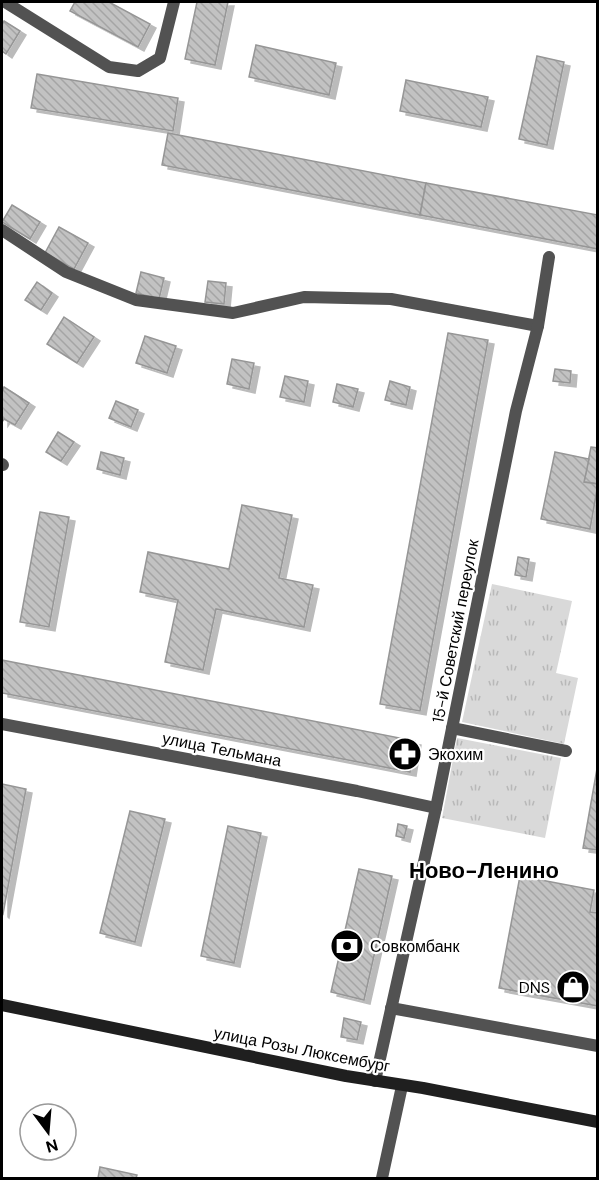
<svg xmlns="http://www.w3.org/2000/svg" width="599" height="1180" font-family="'DM Sans',sans-serif">
<defs>
<pattern id="grass-tufts" width="24" height="20" patternUnits="userSpaceOnUse" patternTransform="scale(1.5)"><rect width="24" height="20" fill="#d9d9d9"/><path d="M3 7l-1-3M5 7V3M7 7l1-3M15 17l-1-3M17 17v-4M19 17l1-3" fill="none" stroke="#b8b8b8"/></pattern>
<pattern id="building-back-hatch" width="6" height="6" patternUnits="userSpaceOnUse" patternTransform="scale(1.5)"><rect width="6" height="6" fill="#c2c2c2"/><path d="M-1 5l2 2M0 0l6 6M5-1l2 2" fill="none" stroke="#a5a5a5"/></pattern>
<filter id="shadow"><feDropShadow dx="6" dy="4" stdDeviation="0" flood-color="#0004"/></filter>
</defs>
<rect width="100%" height="100%" fill="#fff"/>
<g fill="url(#grass-tufts)">
<path d="M492,584l80,17 -16,72 22,5 -14,66 -102,-22z"/>
<path d="M457,738l104,20 -16,80 -103,-20z"/>
</g>
<g fill="url(#building-back-hatch)" stroke="#969696" stroke-width="1.5" filter="url(#shadow)">
<path d="M75,2h34l41,22 -12,23 -68,-36z"/>
<path d="M197,2h31l-13,63 -30,-6z"/>
<path d="M4,21l16,10 -14,23 -4,-3v-26z"/>
<path d="M256,45l80,18 -7,32 -80,-18z"/>
<path d="M537,56l27,6 -17,83 -28,-6z"/>
<path d="M37,74l141,24 -5,33 -142,-23z"/>
<path d="M406,80l82,17 -7,30 -81,-16z"/>
<path d="M168,133l258,50 -6,32 -258,-50z"/>
<path d="M426,183l172,32v34l-178,-34z"/>
<path d="M12,205l28,17 -10,17 -28,-17z"/>
<path d="M59,227l29,16 -14,26 -29,-16z"/>
<path d="M141,272l23,6 -5,21 -23,-6z"/>
<path d="M208,281l18,2 -2,21 -19,-2z"/>
<path d="M37,282l15,11 -11,17 -16,-10z"/>
<path d="M64,317l30,20 -17,26 -30,-19z"/>
<path d="M448,333l40,7 -68,371 -40,-7z"/>
<path d="M145,336l31,10 -9,27 -31,-10z"/>
<path d="M232,359l22,4 -5,26 -22,-5z"/>
<path d="M555,369l16,2 -1,12 -17,-2z"/>
<path d="M285,376l23,5 -4,21 -24,-5z"/>
<path d="M390,381l20,6 -4,18 -21,-5z"/>
<path d="M337,384l21,5 -5,18 -20,-5z"/>
<path d="M4,387l25,16 -14,22 -11,-6 -2,3v-30z"/>
<path d="M116,401l22,9 -7,17 -22,-9z"/>
<path d="M58,432l16,10 -13,19 -15,-9z"/>
<path d="M591,447l7,1v36l-14,-2z"/>
<path d="M101,452l23,6 -4,17 -23,-6z"/>
<path d="M555,452l34,7 -5,23 14,2 -8,45 -49,-10z"/>
<path d="M242,505l50,10 -13,63 34,7 -9,42 -88,-18 -13,61 -38,-8 13,-62 -38,-8 8,-40 81,17z"/>
<path d="M40,512l29,5 -20,110 -29,-5z"/>
<path d="M518,557l11,2 -3,18 -11,-2z"/>
<path d="M2,660l413,81 -5,31 -408,-79z"/>
<path d="M598,763v87l-15,-2z"/>
<path d="M2,784l24,5 -23,125 -1,-1z"/>
<path d="M130,811l35,8 -30,123 -35,-9z"/>
<path d="M398,824l9,2 -3,12 -8,-2z"/>
<path d="M228,826l33,7 -27,130 -33,-7z"/>
<path d="M359,869l33,7 -28,124 -33,-8z"/>
<path d="M520,876l74,14 -4,22 8,1v93l-99,-18z"/>
<path d="M344,1018l17,4 -4,18 -16,-3z"/>
<path d="M100,1167l37,8 -1,3h-38z"/>
</g>
<g fill="none" stroke-linecap="round" stroke-linejoin="round">
<g stroke="#525252" stroke-width="12">
<path d="M5,2l104,65 29,4 22,-13 14,-56"/>
<path d="M2,230l64,42 70,28 97,13 71,-16 87,2 147,27"/>
<path d="M2,464l1,1"/>
<path d="M2,724l355,67 79,17"/>
<path d="M452,728l114,23"/>
<path d="M391,1008l207,38"/>
<path d="M375,1081l61,-273 80,-397 22,-85 11,-69"/>
<path d="M382,1178l20,-92"/>
</g>
<path stroke="#1f1f1f" stroke-width="12" d="M2,1005l344,71 77,12 175,34"/>
</g>
<defs>
<g id="pharmacy-disc" transform="scale(1.725)"><circle r="9.5" fill="#000" stroke="#fff"/><path d="M-2-6h4v4h4v4h-4v4h-4v-4h-4v-4h4Z" fill="#fff"/></g>
<g id="bank-disc" transform="scale(1.725)"><circle r="9.5" fill="#000" stroke="#fff"/><path d="M-6-4H6V4H-6ZM0-2.3a2.3 2.3 0 1 0 0 4.6a2.3 2.3 0 1 0 0-4.6Z" fill="#fff"/></g>
<g id="shop-disc" transform="scale(1.725)"><circle r="9.5" fill="#000" stroke="#fff"/><path d="M-5-2.5h2.3a2.7 3.5 0 0 1 5.4 0H5L5.5 6h-11ZM-1.5-2.5h3a1.5 2.3 0 0 0-3 0Z" fill="#fff"/></g>
</defs>
<g fill-rule="evenodd">
<use href="#pharmacy-disc" x="405" y="754"/>
<use href="#bank-disc" x="347" y="946"/>
<use href="#shop-disc" x="573" y="987"/>
</g>
<g text-anchor="middle" stroke-width="4.5" stroke-linejoin="round" paint-order="stroke">
<g font-size="16" fill="#000" stroke="#fff">
<text transform="translate(455 631) rotate(-79)" y="6">15-й Советский переулок</text>
<text transform="translate(222 749) rotate(11)" y="6">улица Тельмана</text>
<text transform="translate(302 1049) rotate(11)" y="6">улица Розы Люксембург</text>
</g>
<g font-size="16" fill="#000" stroke="#fff" text-anchor="start">
<text x="428" y="760">Экохим</text>
<text x="370" y="952">Совкомбанк</text>
<text x="550" y="993" text-anchor="end">DNS</text>
</g>
<g font-size="22" font-weight="bold" fill="#000" stroke="#fff">
<text x="484" y="878">Ново-Ленино</text>
</g>
</g>
<rect width="599" height="1180" fill="none" stroke="#000000" stroke-width="6"/>
<g transform="translate(48 1132) rotate(164)"><circle r="28" fill="#ffffff" stroke="#999999" stroke-width="1.5"/>
<path d="M0-4.5L10 22L0 15L-10 22Z" fill="#000000"/>
<text y="-9" font-size="16" font-weight="bold" text-anchor="middle" fill="#000000">N</text>
</g>
</svg>
